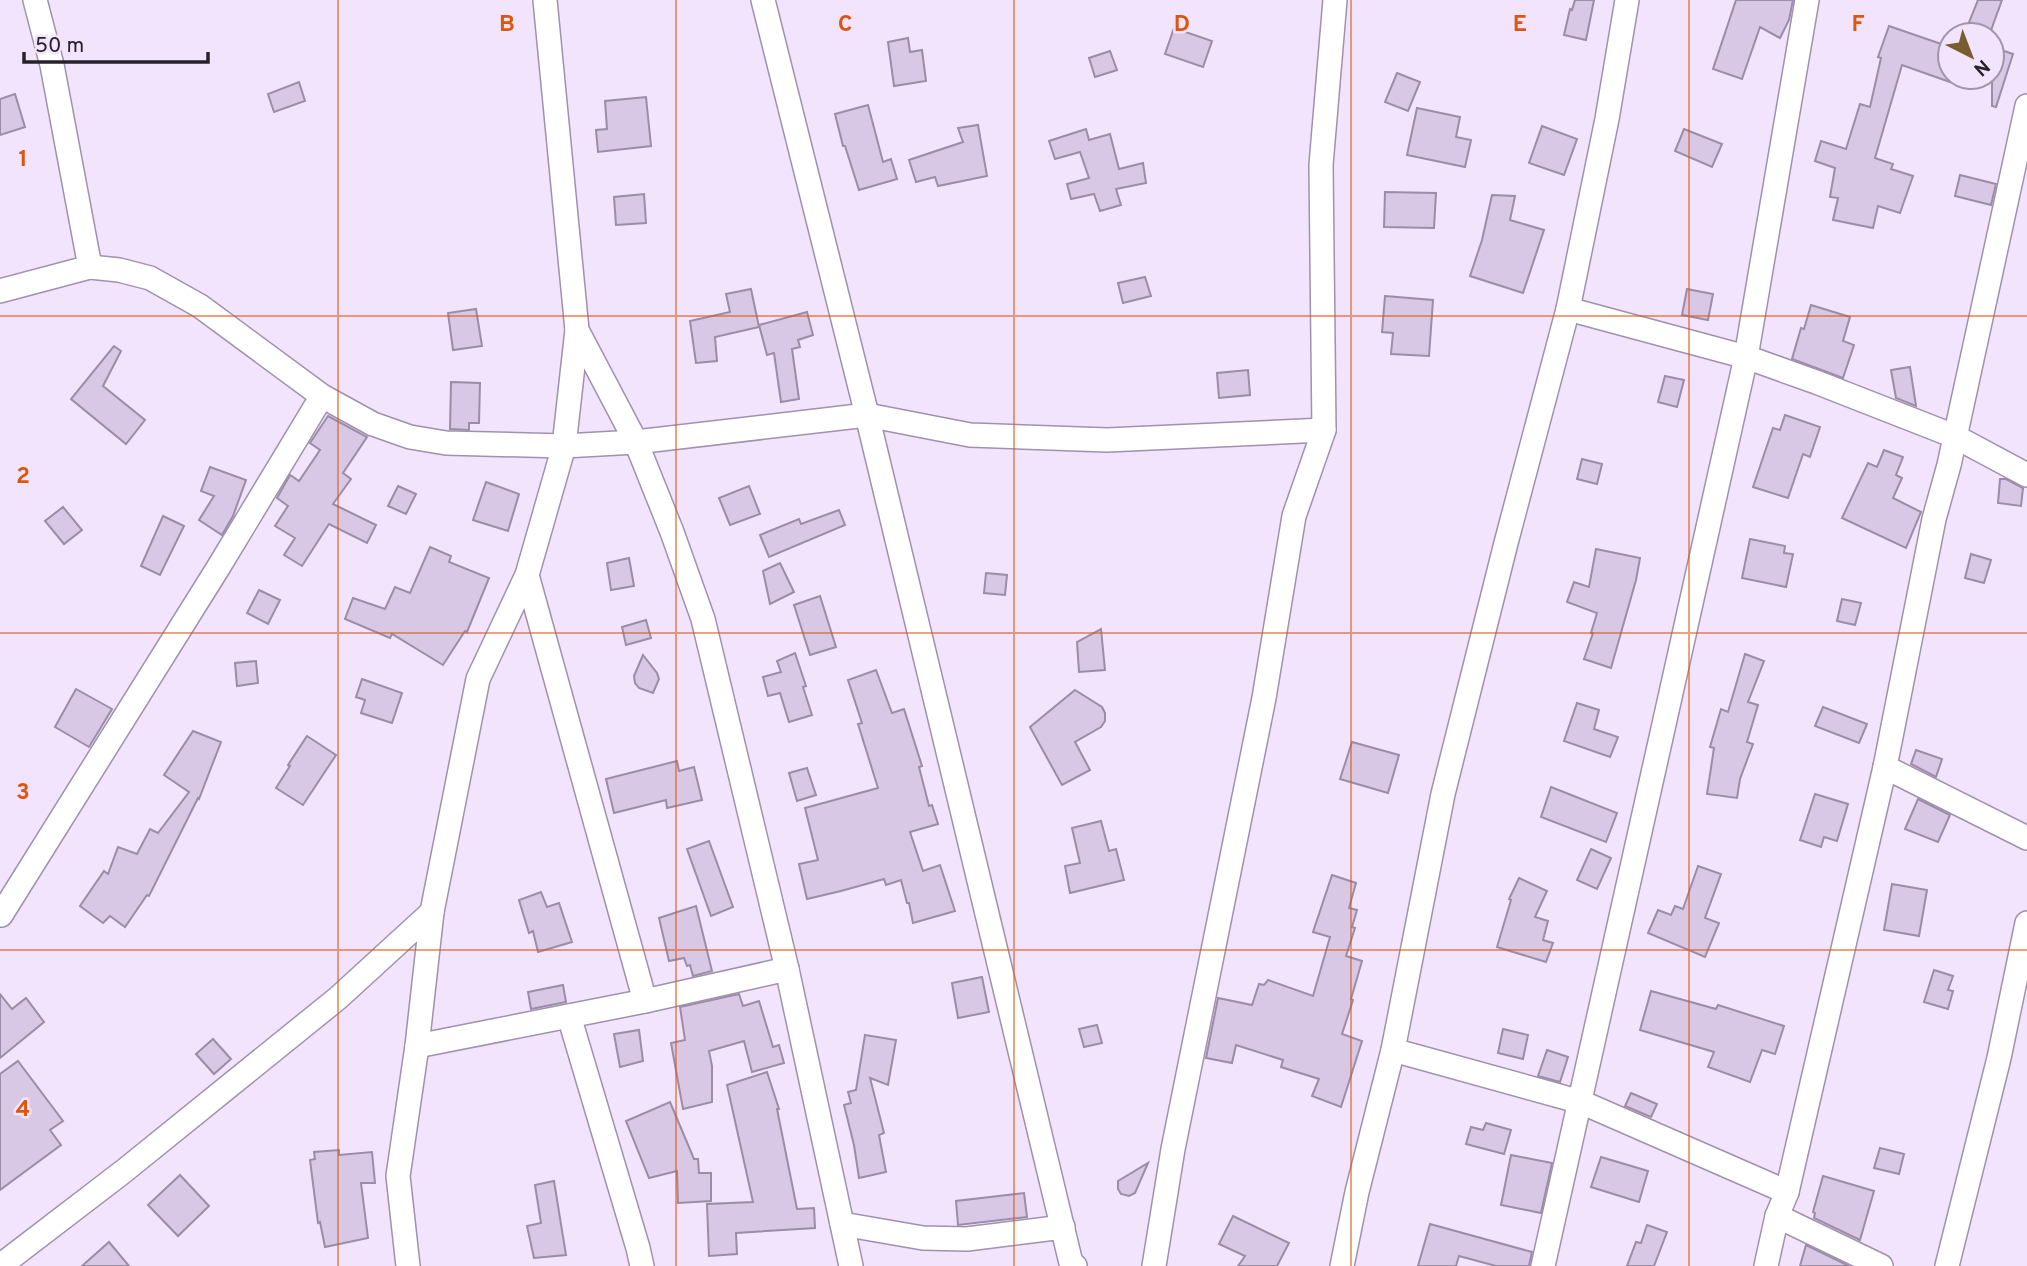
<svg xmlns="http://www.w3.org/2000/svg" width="2027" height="1266" font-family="Overpass,sans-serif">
<rect width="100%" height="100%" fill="#f1e4fc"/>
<g fill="#d8c8e5" stroke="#9b8ca8" stroke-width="2">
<path d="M1575,0h19l-8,40 -22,-5 6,-26 2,1z"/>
<path d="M1736,0h57l-4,20 -9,18 -20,-11 -18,52 -29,-10z"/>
<path d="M1978,0h24l-12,33 -22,-8z"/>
<path d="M1889,26l61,21v35l-48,-17 -27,93 18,6 -2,5 22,7 -13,37 -22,-7 -5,22 -40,-8 5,-22 -8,-1 5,-29 -20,-7 6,-20 25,8 14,-45 10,3 11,-49 -3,-1z"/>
<path d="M1174,28l38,13 -9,26 -38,-13z"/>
<path d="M908,38l2,14 12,-2 4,31 -32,5 -6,-44z"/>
<path d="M1992,47l21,7 -17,53 -4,-1z"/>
<path d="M1110,51l7,19 -22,7 -6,-19z"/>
<path d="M1397,73l23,9 -12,29 -23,-9z"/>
<path d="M299,82l6,19 -31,11 -6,-18z"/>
<path d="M15,94l10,33 -25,8v-36z"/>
<path d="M646,97l5,49 -53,6 -2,-22 11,-1 -2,-28z"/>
<path d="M868,105l15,57 8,-3 6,20 -38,11 -14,-44h-2l-8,-32z"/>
<path d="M1417,108l43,9 -4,20 15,3 -6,27 -58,-12z"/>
<path d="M978,125l9,51 -49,10 -3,-9 -19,5 -7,-22 54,-18 -5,-14z"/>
<path d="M1542,126l35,13 -13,36 -35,-12z"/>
<path d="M1086,129l3,11 21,-6 9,35 24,-6 3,20 -30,6 5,16 -21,6 -6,-17 -23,5 -4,-15 22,-6 -9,-26 -25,7 -6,-18z"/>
<path d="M1684,129l38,15 -10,23 -37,-16z"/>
<path d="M1960,175l36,9 -5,21 -36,-9z"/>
<path d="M1385,192l51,1 -2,35 -50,-1z"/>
<path d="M644,194l2,29 -30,2 -2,-28z"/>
<path d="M1492,195l23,1 -5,24 34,10 -21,63 -53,-17 12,-36z"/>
<path d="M1145,277l6,19 -28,7 -5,-20z"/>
<path d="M751,289l8,38 -44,10 2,24 -21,2 -6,-42 40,-9 -4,-18z"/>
<path d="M1687,289l26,5 -5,26 -26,-5z"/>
<path d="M1385,296l48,4 -4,56 -38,-2 2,-21 -11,-1z"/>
<path d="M1811,305l39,12 -7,24 11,4 -11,33 -51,-19 9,-31 3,1z"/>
<path d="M476,309l6,37 -29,4 -5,-37z"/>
<path d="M807,312l6,23 -15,5 2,7 -8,2 7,50 -18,3 -7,-49 -7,2 -8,-30z"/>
<path d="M114,346l7,5 -18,35 42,34 -19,24 -55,-45z"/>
<path d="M1910,367l6,39 -20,-8 -5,-28z"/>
<path d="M1248,370l2,25 -31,3 -2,-25z"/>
<path d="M1665,376l19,4 -7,27 -19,-5z"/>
<path d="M451,382l29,1 -1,40h-10v7l-19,-1z"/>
<path d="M1785,415l35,12 -10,30 -7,-3 -15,44 -35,-11 20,-59 7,2z"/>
<path d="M328,416l39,21 -24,36 8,6 -18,25 43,21 -9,18 -38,-19 -27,42 -18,-11 11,-17 -20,-12 13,-20 -11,-8 13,-23 9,6 21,-31 -10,-7z"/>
<path d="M1884,450l19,7 -7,18 6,3 -9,20 28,14 -15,36 -64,-30 26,-55 9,4z"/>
<path d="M1582,459l20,5 -5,20 -20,-5z"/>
<path d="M210,467l36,13 -13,36 -11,19 -23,-15 15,-24 -13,-5z"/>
<path d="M2000,479h6l17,9 -2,18 -23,-3z"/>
<path d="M486,482l33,12 -11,37 -35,-11z"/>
<path d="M398,486l18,8 -10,20 -18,-8z"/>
<path d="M749,486l11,28 -30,11 -11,-27z"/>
<path d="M63,507l19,23 -18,14 -19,-23z"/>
<path d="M839,510l6,15 -76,32 -9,-22 39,-16 2,5z"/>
<path d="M163,516l21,10 -24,49 -19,-9z"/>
<path d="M1750,539l35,7 -1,7 9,1 -7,33 -44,-9z"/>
<path d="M430,547l21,9 -2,6 40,16 -22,54 -2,-1 -22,34 -51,-31 -2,4 -45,-19 8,-21 32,11 10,-22 15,6z"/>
<path d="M1596,549l44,9 -4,22 -25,88 -27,-9 9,-26h-2l6,-20 -30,-11 7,-20 15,5z"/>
<path d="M1971,554l20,6 -7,23 -19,-5z"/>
<path d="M629,558l5,28 -23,4 -4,-27z"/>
<path d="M780,563l14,29 -24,12 -7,-33z"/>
<path d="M986,573l21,2 -2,20 -21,-2z"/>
<path d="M259,590l21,10 -12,24 -21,-11z"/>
<path d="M820,596l16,51 -26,8 -16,-50z"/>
<path d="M1842,599l19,4 -6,22 -18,-4z"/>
<path d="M646,620l5,18 -25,7 -4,-18z"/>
<path d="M1101,629l4,41 -26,2 -2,-30z"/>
<path d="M795,653l11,33 -3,1 9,28 -23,7 -9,-29 -12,3 -5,-19 18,-5 -4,-11z"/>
<path d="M1745,654l19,7 -16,41 10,3 -11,37 6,2 -13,35 -3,19 -30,-4 7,-46 -4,-1 11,-38 7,3z"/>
<path d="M643,655l14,18 2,6 -6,14 -14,-5 -4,-5 -1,-7z"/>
<path d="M256,661l2,22 -21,3 -2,-23z"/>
<path d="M876,670l16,43 12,-4 18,57 -3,1 10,39 3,-1 6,19 -28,8 13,39 17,-6 15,46 -42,12 -4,-20h-2l-6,-23 -15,5 -2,-6 -43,12 -34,8 -8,-35 19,-4 -13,-52 73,-20 -20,-64 4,-1 -14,-43z"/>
<path d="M362,679l40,14 -10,30 -31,-10 4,-13 -9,-3z"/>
<path d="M76,689l36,20 -23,38 -34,-20z"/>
<path d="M1075,690l27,17 3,6v8l-4,6 -26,15 15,28 -28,15 -32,-58z"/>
<path d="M1577,703l22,7 -5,19 24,8 -8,20 -46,-16z"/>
<path d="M1823,707l44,17 -8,19 -44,-17z"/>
<path d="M193,731l28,11 -22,57 -1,-1 -49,98 -2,-1 -22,32 -15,-11 -7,7 -23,-17 24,-35 4,3 10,-27 19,7 13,-25 8,4 31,-41 -25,-17z"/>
<path d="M307,736l29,19 -33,50 -27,-17 14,-22 -2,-1z"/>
<path d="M1352,742l47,13 -11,38 -48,-14z"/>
<path d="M1916,750l26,9 -6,18 -25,-13z"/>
<path d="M677,761l2,10 15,-4 8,33 -35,8 -1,-8 -52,13 -8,-34z"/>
<path d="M807,768l9,27 -19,6 -8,-28z"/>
<path d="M1551,787l66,26 -11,29 -65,-25z"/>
<path d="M1815,794l33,10 -11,37 -13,-4 -3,10 -21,-7z"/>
<path d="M1918,799l32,16 -12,27 -33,-13z"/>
<path d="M1101,821l8,30 7,-2 8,31 -54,13 -5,-27 15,-3 -8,-35z"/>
<path d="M709,841l24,66 -22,9 -24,-67z"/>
<path d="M1591,849l20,9 -14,31 -20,-9z"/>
<path d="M1698,866l23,8 -16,44 14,5 -14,34 -57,-24 10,-23 13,5 4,-9 8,3z"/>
<path d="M1332,875l24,8 -7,25 8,2 -5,17 3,1 -9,28 16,5 -11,38 2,1 -11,34 20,7 -21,66 -29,-11 7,-17 -38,-12 2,-7 -47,-15 -4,18 -26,-5 12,-60 34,7 7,-21 5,1 4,-5 45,16 17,-59 -17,-5z"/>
<path d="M1519,878l28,13 -12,26 13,4 -5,19 10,3 -7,19 -49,-15 14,-47 -2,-1z"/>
<path d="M1892,884l35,6 -8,46 -35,-6z"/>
<path d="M541,892l6,15 12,-4 13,39 -34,10 -5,-21 -4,2 -10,-33z"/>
<path d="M696,906l16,65 -19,5 -3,-11 -3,1 -3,-8 -15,3 -10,-43z"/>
<path d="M1934,970l19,6 -5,14 5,1 -5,18 -24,-7z"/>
<path d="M982,977l7,35 -31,6 -6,-35z"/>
<path d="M563,985l3,17 -35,7 -3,-17z"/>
<path d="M1651,991l65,18 2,-4 66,21 -9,28 -13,-4 -12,32 -42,-15 6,-15 -74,-22z"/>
<path d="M0,994l12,15 14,-11 18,24 -44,36z"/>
<path d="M739,994l4,12 16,-5 14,46 6,-2 5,18 -32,9 -8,-31 -35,10 3,15v36l-29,7 -12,-66 14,-3 -5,-33z"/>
<path d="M1097,1025l5,18 -18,4 -5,-18z"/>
<path d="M1503,1029l25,6 -5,24 -25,-6z"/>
<path d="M639,1030l4,31 -23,6 -6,-33z"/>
<path d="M865,1035l31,5 -8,45 -18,-7 14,55 -5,2 7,37 -27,6 -5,-33 -10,-40 7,-2 -3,-11 8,-2z"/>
<path d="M213,1039l18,20 -17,15 -18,-20z"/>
<path d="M1547,1050l21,7 -8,25 -22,-6z"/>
<path d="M18,1061l45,60 -13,9 11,15 -61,45v-116z"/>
<path d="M767,1072l12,37h-2l20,100 17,-1 1,20 -79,5 1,21 -28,2 -2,-52 46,-2 -26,-117z"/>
<path d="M1631,1093l26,11 -6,13 -26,-11z"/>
<path d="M670,1102l24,57h4l1,14h12v28l-33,2 -1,-32 -28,7 -23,-57z"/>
<path d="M1486,1123l25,7 -7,24 -38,-10 5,-17 12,3z"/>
<path d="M1880,1148l24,6 -5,20 -25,-6z"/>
<path d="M339,1150v5l33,-3 3,31h-14l7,55 -43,9 -5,-25 -2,1 -8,-63 5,-1 -1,-7z"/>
<path d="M1511,1155l41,8 -11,50 -40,-8z"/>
<path d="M1601,1157l47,14 -9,31 -48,-15z"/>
<path d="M1148,1163l-13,30 -6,3 -8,-2 -3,-5v-8z"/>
<path d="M180,1175l29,31 -31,30 -30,-31z"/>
<path d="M1823,1176l51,15 -14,49 -46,-22 1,-5 -2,-1z"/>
<path d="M554,1181l12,74 -32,3 -7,-32 14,-3 -6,-38z"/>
<path d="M1024,1193l3,24 -69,8 -2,-24z"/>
<path d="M1233,1216l56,27 -12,23h-39l7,-10 -26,-12z"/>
<path d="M1430,1224l102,28 -3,14h-33l-37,-10 -3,10h-38z"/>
<path d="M1647,1225l20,7 -13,34h-27l9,-24 5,1z"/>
<path d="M109,1242l20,24h-47z"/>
<path d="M1806,1245l43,21h-49z"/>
</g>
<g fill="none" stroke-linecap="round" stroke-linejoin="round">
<g stroke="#a091ad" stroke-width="26">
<g id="minor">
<path d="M35,0l17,65 38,202"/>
<path d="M545,0l32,330 59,112 36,90 31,87 84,350 64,297"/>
<path d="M763,0l104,415 204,848 4,3"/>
<path d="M0,291l90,-24 29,3 31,8 50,28 122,90 51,28 37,13 36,6 118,3 72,-4 231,-27 103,20 137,5 217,-10"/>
<path d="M1568,309l178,48 70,25 138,54 73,39"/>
<path d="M527,575l118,426"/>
<path d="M1885,767l142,71"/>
<path d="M1,915l217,-347 104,-172"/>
<path d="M569,1016l69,232 4,18"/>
<path d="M417,1046l228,-45 142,-32"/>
<path d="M1393,1050l188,52 206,90"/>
<path d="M1777,1216l104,50"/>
<path d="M842,1224l81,14 44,1 96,-12"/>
<path d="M0,1266l124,-95 214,-173 94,-86"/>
<path d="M408,1266l-10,-90 19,-130 15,-134 46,-233 49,-104 37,-129 13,-116"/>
<path d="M1154,1266l19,-117 91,-451 30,-182 30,-86 -3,-265 14,-165"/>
<path d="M1342,1266l15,-74 36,-142 50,-256 63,-251 62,-234 39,-190 20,-119"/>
<path d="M1543,1266l203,-909 61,-357"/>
<path d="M1766,1266l11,-50 10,-24 98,-425 49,-248 15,-54 78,-359"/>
<path d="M1947,1266l52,-208 28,-135"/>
</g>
</g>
<use href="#minor" stroke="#fff" stroke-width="23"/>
</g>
<path fill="none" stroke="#de560e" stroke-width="2" stroke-opacity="0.55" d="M338,0v1266M676,0v1266M1014,0v1266M1351,0v1266M1689,0v1266M0,316h2027M0,633h2027M0,950h2027"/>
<g font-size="23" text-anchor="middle" font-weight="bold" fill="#de560e" stroke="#f1e4fc" stroke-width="5" stroke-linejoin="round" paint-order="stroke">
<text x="507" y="31">B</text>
<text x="845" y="31">C</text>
<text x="1182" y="31">D</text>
<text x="1520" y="31">E</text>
<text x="1858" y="31">F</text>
<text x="23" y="166">1</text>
<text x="23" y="483">2</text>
<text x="23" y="799">3</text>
<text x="23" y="1116">4</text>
</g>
<g transform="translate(1971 56) rotate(138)"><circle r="33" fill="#f1e4fc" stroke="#a096a9" stroke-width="2"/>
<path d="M0-5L12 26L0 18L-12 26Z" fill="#775d2f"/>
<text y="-10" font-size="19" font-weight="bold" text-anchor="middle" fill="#27212c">N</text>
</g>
<path d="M24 52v10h184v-10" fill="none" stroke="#27212c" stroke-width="3.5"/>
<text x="35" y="52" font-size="21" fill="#27212c" stroke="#f1e4fc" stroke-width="5" paint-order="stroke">50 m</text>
</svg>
